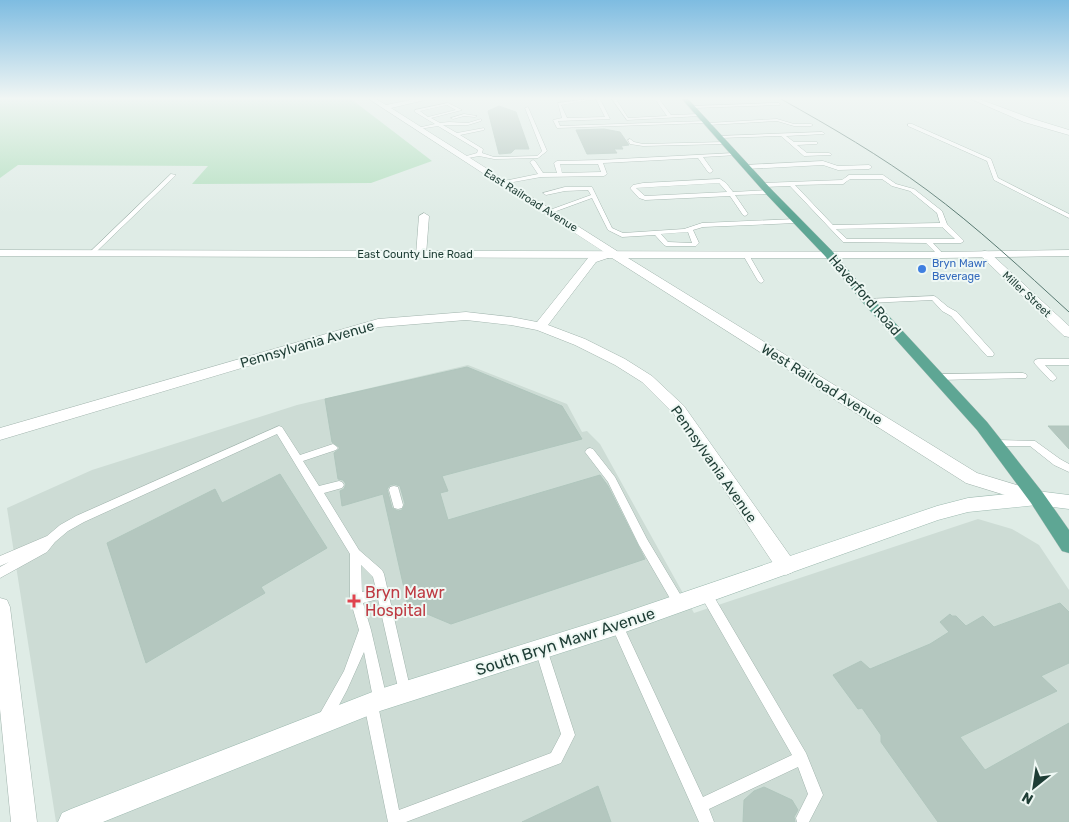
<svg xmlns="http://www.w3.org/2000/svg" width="1069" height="822" font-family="Rubik,sans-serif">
<rect width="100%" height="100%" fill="#dfece6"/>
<path fill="#cddcd5" d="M468,365l99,39 15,28 5,-1 13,13 94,169 284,-94 34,10 27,16 30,45v232h-1013l-49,-314 85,-38 205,-65z"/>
<path fill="#b5e0c1" d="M0,99h351l81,62 -61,22 -179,1 16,-18 -190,-1 -18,13z"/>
<g fill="#b4c7bf" stroke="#b0c6bd" fill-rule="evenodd">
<path d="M499,106l17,6 13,37h-14l-4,4 -12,1 -11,-43z"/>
<path d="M604,129l16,3 9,13 -8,1 2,3h-9l3,4 -30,1 -11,-24z"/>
<path d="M467,367l95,39 20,33 -140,37 6,15 -8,2 8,27 152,-45 8,11 37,73 -194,65 -43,-18 -25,-112 -41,12 -2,-15 4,-2 2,-5 -3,-4 -5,-1 -4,-26 6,-5 -8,-6 -7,-43zM394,484l6,2 5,18 -3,6 -4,1 -6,-3 -5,-19 3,-4z"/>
<path d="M1048,426h21v23z"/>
<path d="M280,474l47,74 -66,39 4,6 -119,70 -39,-120 108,-54 7,14z"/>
<path d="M1060,603l9,9v51l-28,13 16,15 -97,46 25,33 84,-47v99h-131l-57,-80v-7l-19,-27 -4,1 -25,-34 28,-14 9,8 60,-25 19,-12 -9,-10 10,-8 2,2h4l10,10 17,-10 11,11z"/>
<path d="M598,786l13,36h-89z"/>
<path d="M764,787l28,13 6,10 -4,7 1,5h-52l1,-22 10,-9z"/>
</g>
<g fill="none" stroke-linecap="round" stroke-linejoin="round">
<g stroke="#a1b4ad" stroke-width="1">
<g id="service">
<path d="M588,99h12l10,20 -52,2 2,5 146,-5 2,2 69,-4 17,5h17l2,1 -2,1h-17l-17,-5 -69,4 -2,-2 -149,5 -4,-8 9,-2 -4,-15zM596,99l9,18 -38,1 -6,-13z"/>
<path d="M612,99h4l12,19 39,-2 -12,-17h4l12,16 29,-1 2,1 -2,1 -73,4z"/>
<path d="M448,103l14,7 -31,8 9,5 9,-1 19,1 13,-4v2l-13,4h-25l14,8 27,-5v2l-24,5 23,14 -1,4 12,4 43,-1 5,-5 -17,-43 3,-1 19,44 -9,7 -44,1 -15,-3 -16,3v-2l14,-4 1,-3 -40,-24 -19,3 -2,-1 18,-4 -20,-12v-2zM447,105l9,5 -28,7 -8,-6z"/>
<path d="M779,103l1,2 -87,3 -2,-1 2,-1z"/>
<path d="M464,114l13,2 -2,1 -11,-1 -11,3 -2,-1z"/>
<path d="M908,124h4l79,35 7,19 71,36v4l-75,-38 -7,-19 -79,-35z"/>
<path d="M822,132l2,1v1l-38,2 8,6h23v2h-2l-18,1 10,8h22l2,1v1l-27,1 -23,-20 -62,2 -2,-1 2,-1z"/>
<path d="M630,139l4,3 9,2 81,-2 2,1 -2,1 -81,2 -13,-2 -2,-4z"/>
<path d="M735,153l2,1v1l-34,2 10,14 -3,2 -2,-1 -10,-14 -95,5 4,11 -3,2 -63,1 -39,7 -3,-2 39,-8 -8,-12 3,-2 2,1 8,12h14l-3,-10 3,-2 43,-1zM560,164h38l3,8 -39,1z"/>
<path d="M823,161l15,5 31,-1 3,2 -3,2 -31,1 -15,-5 -77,4 -3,-2 3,-2z"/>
<path d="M171,174l5,1 -81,78h-4v-2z"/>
<path d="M849,175h34l13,9 18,5 28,22 5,13 17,17 -3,2h-28l11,12 -3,2 -2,-1 -13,-13 -83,-1 -53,-56 -27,1 -3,-2 3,-2 79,-3zM850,179h32l10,7 18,5 27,22 3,10 -107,2 -38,-40 48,-1zM942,227l13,12h-108l-11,-10z"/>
<path d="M720,179l6,4 7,9 36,-2 3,2 -3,2 -34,1 13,19 -3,2 -2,-1 -13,-19 -85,4 -6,-2 -9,-10 3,-3 10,-2zM719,183l8,9 -82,4 -9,-8z"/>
<path d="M565,187h27l20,41 11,5 61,-4 18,-6 94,-4 3,2 -3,2 -93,4 -10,3 6,13 -3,3h-30l-2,-1 -9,-10 -33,2 -14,-7 -16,-32 -41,15h-4v-2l44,-16 -3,-5 -23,1 -19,4 -3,-2zM688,232l4,11 -24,-1 -7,-8z"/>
<path d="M746,253l3,2 15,26 -1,1 -2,1 -3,-2 -15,-26z"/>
<path d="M934,296l2,1 12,10 9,5 36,40 1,2 -1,2h-6l-36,-40 -9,-5 -10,-11 -64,3 -4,-2 4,-2z"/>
<path d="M1038,359h31v6h-24l12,13 -4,3 -3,-1 -15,-16 -1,-2 1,-2z"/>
<path d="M1023,373l3,1 1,2 -1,2 -88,2 -4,-3 4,-3z"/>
<path d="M279,426l3,1 18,28 33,-11 3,2 2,2 -2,2 -33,11 16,25 20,-5 3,1 2,3 -2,3 -18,5 35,57 23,20 2,4 27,118 -1,5 -5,1 -5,-1 -1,-5 -21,-93 -15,4 8,27 16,69 -2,5 -5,2 -2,-1 21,105 152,-57 10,-19 -26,-85 2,-4 4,-2 4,2 2,4 28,86 -14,28 -155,59h-18l-24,-118 2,-5 5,-2 2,1 -9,-46 -17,38 -17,32 -5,2 -5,-2 -2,-5 26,-46 15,-41 -9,-31v-45l-73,-120 -193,88 -16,9 -13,11 -8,10 -47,26v-11l9,-5 -9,4v-10l47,-20 13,-11 16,-9zM361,565l12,12 3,12 -14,3z"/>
<path d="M996,440l39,1 25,18 9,5v8l-15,-7 -24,-19h-34l-3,-1 -2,-2 2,-2z"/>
<path d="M590,448l3,1 22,28 32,62 36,60 2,4 -2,4 -4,1 -4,-1 -36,-62 -31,-63 -23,-30 2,-3z"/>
<path d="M394,486l4,1 5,18 -1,3 -4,1 -4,-1 -5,-18 1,-3z"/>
<path d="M706,589l4,1 96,163 17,42 -14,27h-12l-1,-4 12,-24 -10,-27 -89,42 5,13h-15l-88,-197 2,-4 4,-2 4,2 82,176 89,-42 -90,-157 -2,-4 2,-4z"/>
</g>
</g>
<g stroke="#a1b4ad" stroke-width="1">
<g id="minor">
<path d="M369,99h7l10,6 29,-6h11l-1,1 -34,8 226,143 1,2 -1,2 -21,7 -48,63 37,14 40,20 27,17 32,30 109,154 3,6 -3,6 -7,3 -7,-3 -105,-158 -32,-32 -27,-17 -40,-20 -38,-15 -26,-5 -45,-5 -87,7 -379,113v-12l378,-109 88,-7 45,5 26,5 51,-64 16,-6z"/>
<path d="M971,99h8l51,19 39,12v5l-45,-13z"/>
<path d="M424,213l5,3 -3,39 -5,3 -5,-3 3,-39z"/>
<path d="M985,251l4,1 80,74v11l-5,-1 -83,-80 -1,-2 1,-2z"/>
</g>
</g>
<g stroke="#a1b4ad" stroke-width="1">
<g id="tertiary">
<path d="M0,250l941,2 128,-2v6l-128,2h-313l349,215 66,20 3,5 -3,5 -6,2 -71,-22 -354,-225 -612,-2z"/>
<path d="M0,598l7,2 3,7 27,215h-26l-11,-113z"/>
</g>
</g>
<g stroke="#9cb9af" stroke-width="1">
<path id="secondary" d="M1037,491l32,4v14l-32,-4 -69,7 -30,8 -321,115 -237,76 -277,111h-45l4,-9 9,-4 309,-120 237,-74 320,-109 31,-8z"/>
</g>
<g stroke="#c0c9c6" stroke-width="1">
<path id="primary" d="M682,99h6l84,91 61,62 39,46 115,124 56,71 26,37v23l-7,-2 -31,-48 -54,-73 -113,-126 -39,-48 -59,-62z"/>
</g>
<use href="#service" fill="#fff" fill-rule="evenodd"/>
<use href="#minor" fill="#fff" fill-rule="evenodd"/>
<use href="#tertiary" fill="#fff" fill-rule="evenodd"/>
<use href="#secondary" fill="#fff" fill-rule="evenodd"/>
<use href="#primary" fill="#5ea694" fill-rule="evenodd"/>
<path stroke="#587971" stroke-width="1" d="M781,99c50,28 100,57 146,91 50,37 96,80 142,122"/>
</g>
<linearGradient id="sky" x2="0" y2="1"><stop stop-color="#7ebce1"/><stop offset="0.46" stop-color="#f1f6f4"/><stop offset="1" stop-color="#f1f6f4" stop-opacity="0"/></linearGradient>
<rect width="1069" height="214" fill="url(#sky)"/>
<circle fill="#3f7fe0" stroke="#eff8f4" stroke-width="2" cx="922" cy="269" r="5"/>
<path fill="#e0444e" stroke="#eff8f4" stroke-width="2" d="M351.5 593.5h5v5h5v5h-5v5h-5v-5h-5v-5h5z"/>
<g text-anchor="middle" stroke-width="4" stroke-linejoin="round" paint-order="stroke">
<g font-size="11" fill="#1e3d35" stroke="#eff8f4">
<text transform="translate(531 200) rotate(32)" y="4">East Railroad Avenue</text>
<text x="415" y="258">East County Line Road</text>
<text transform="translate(1027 294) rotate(43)" y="4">Miller Street</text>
</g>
<g font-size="11" fill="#366cbe" stroke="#eff8f4" text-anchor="start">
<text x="932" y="267">Bryn Mawr<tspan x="932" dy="13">Beverage</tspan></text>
</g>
<g font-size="14" fill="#1e3d35" stroke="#eff8f4">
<text transform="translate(865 295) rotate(49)" y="5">Haverford Road</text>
<text transform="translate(307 344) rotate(-16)" y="5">Pennsylvania Avenue</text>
<text transform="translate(822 384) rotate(32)" y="5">West Railroad Avenue</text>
<text transform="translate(714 464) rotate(55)" y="5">Pennsylvania Avenue</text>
</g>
<g font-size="16" fill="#be3a42" stroke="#eff8f4" text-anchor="start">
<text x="365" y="598">Bryn Mawr<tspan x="365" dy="18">Hospital</tspan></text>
</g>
<g font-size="16" fill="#1e3d35" stroke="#eff8f4">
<text transform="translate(565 641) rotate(-18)" y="6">South Bryn Mawr Avenue</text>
</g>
</g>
<g transform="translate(1034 787) rotate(210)" stroke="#eff8f4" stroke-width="4" paint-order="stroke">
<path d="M0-4L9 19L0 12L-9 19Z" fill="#1e3d35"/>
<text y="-8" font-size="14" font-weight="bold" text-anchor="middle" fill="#1e3d35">N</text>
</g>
</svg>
